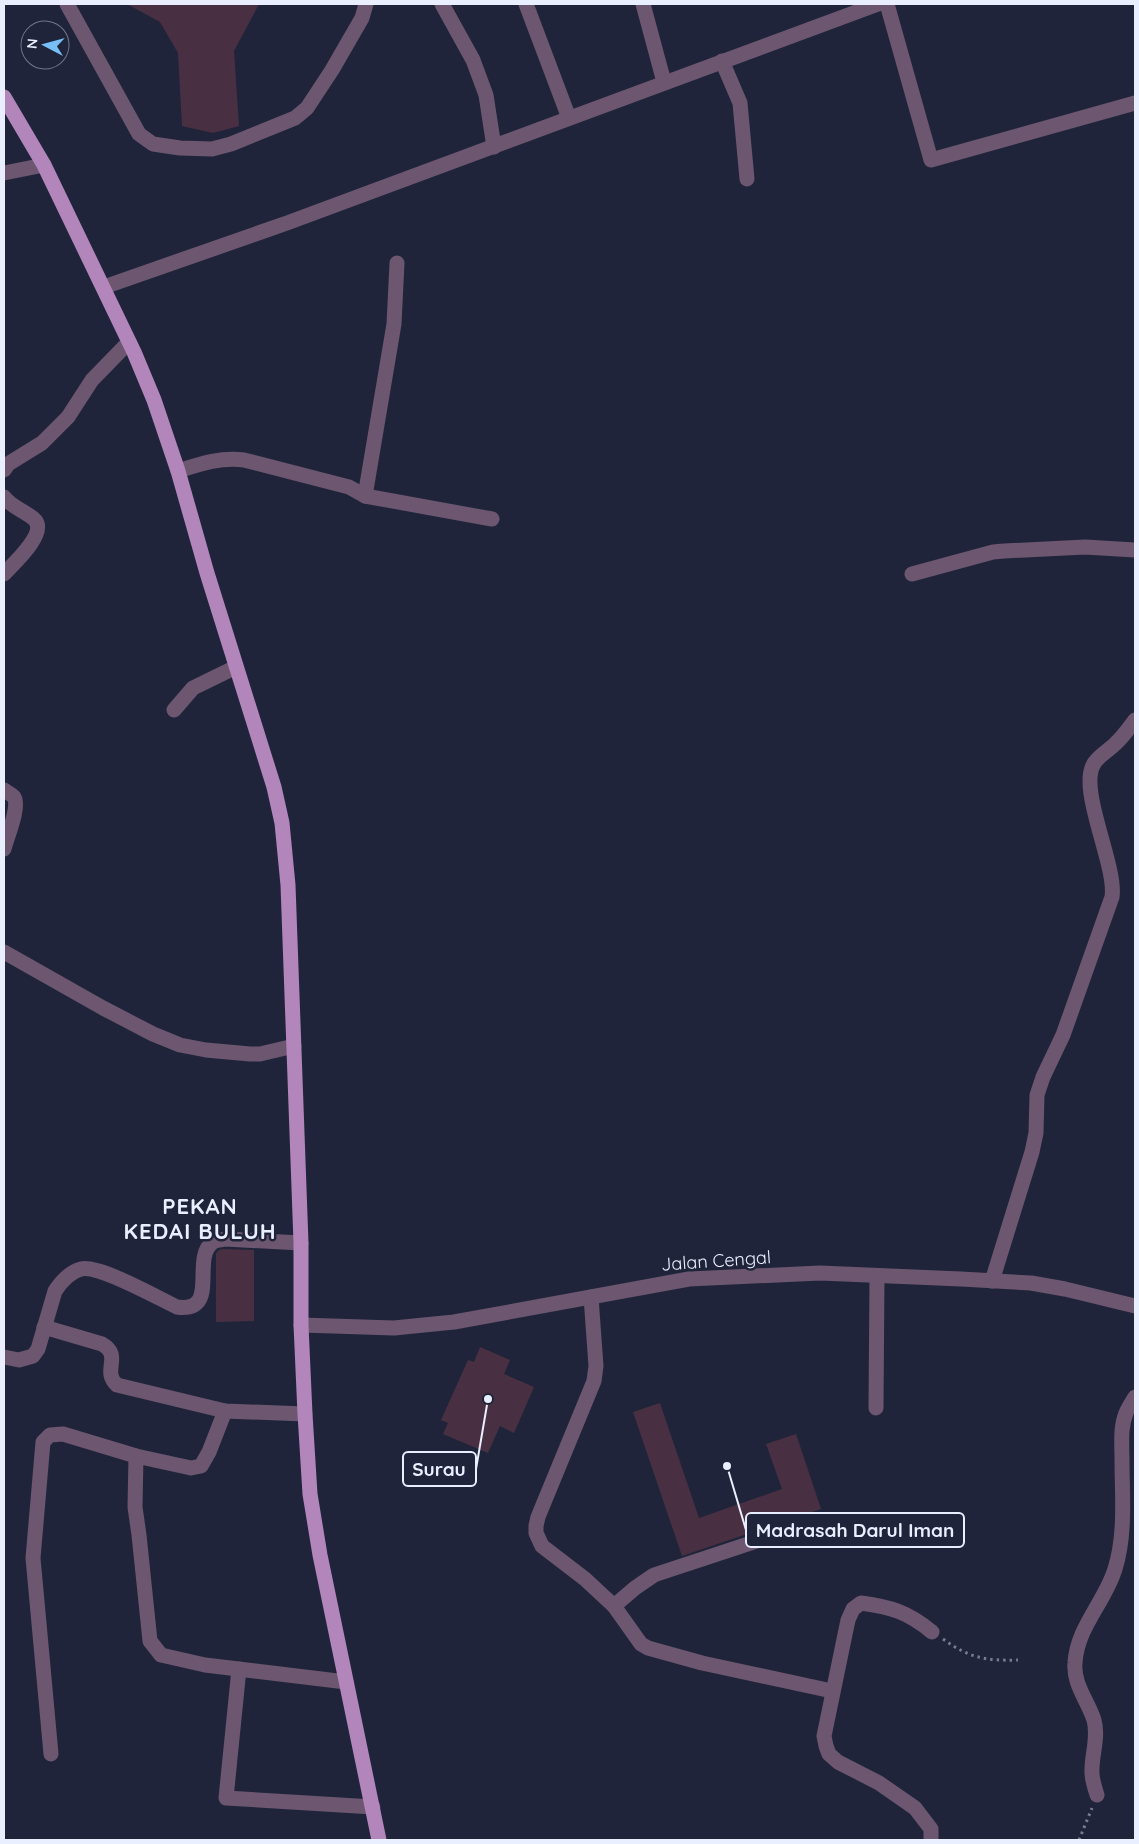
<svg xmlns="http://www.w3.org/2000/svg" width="1139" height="1844" font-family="Quicksand,sans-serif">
<rect width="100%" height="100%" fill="#1f243b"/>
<g fill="#483042">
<path d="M127,4h132l-25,47 5,75 -26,7 -31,-7 -4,-73 -18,-31z"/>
<path d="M223,1249l31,1v71l-38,1v-69l3,-3z"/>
<path d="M480,1347l30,13 -6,14 30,13 -20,46 -14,-7 -12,27 -45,-19 5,-11 -7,-3 27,-60 6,2z"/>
<path d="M660,1403l39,115 83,-29 -16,-45 30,-10 25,75 -139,47 -49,-144z"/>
</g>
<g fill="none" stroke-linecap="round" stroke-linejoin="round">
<g stroke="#767b8f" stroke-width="3" stroke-dasharray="2.5 4" stroke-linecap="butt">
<path d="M943,1639c26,19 43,22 75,21"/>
<path d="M1079,1840l13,-32"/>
</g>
<g stroke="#6c5670" stroke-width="15">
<path d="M67,4l72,130 14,10 27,4 32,1 19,-5 64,-26 12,-10 25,-38 30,-52 4,-14"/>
<path d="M442,4l31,56 13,35 8,52"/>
<path d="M526,4l43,114"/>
<path d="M643,4l21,78"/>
<path d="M887,4l44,156 204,-57"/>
<path d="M722,61l18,42 7,76"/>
<path d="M4,173l40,-8"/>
<path d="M104,287l183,-64 591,-219"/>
<path d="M4,470l4,-6 34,-21 26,-26 24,-37 37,-38"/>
<path d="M178,471c22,-7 42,-14 66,-11l105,27 16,9 127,23"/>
<path d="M365,496l29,-172 3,-61"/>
<path d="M4,497c8,11 22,14 31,23 12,14 -22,44 -31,54"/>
<path d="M912,574l81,-22 11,-1 81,-4 50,3"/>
<path d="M174,710l19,-22 43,-21"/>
<path d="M4,790c3,2 7,4 10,7 6,10 -7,40 -10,52"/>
<path d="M4,952l99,56 50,26 27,11 26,5 44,4h10l34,-8"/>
<path d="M992,1281l40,-129 4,-19 1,-38 6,-18 20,-42 49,-138c5,-32 -36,-111 -17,-135 5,-7 14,-12 20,-18 8,-7 14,-16 20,-24"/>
<path d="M591,1297l5,69 -2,15 -56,136 -2,9v7l6,13 43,33 29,27 27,38 7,4 54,15 130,28"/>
<path d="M301,1325l93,3 60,-6 235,-43 131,-6 141,6 70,4 34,6 70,17"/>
<path d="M44,1327l58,17c21,12 -1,27 15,41l108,26 80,3"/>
<path d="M4,1357l15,3 14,-4 5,-7 17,-58c6,-9 14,-19 26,-22 17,-5 77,29 96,38 44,6 13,-49 36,-65 3,-2 8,-2 12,-3l76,4"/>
<path d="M876,1408l1,-131"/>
<path d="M136,1456l-1,51 4,28 11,106 11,14 44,10 141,17"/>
<path d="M614,1606l21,-18 19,-13 109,-36"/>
<path d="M239,1669l-13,129 147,9"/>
<path d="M51,1754l-18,-196 10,-116 7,-7 13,-1 73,22 55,12 10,-2 8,-14 16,-41"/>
<path d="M1097,1795c-2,-7 -5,-15 -5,-22 -1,-17 7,-35 2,-53 -6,-19 -21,-36 -19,-57 2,-36 30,-61 40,-94 11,-35 7,-74 7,-110 0,-15 -2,-31 4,-46 2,-5 6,-11 9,-16"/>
<path d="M931,1840v-11l-16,-21 -36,-25 -41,-21 -9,-8 -3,-8 -2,-10 24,-116 5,-11 8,-6c30,4 47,9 71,29"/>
</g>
<path stroke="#b285bb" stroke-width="15" d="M4,97l40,68 90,187 20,48 24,71 29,102 67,214 8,36 6,62 13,358v82l4,89 5,80 10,61 59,285"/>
</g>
<g text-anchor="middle" stroke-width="5" stroke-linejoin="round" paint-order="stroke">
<g font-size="18" fill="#eaefff" stroke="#1f243b">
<text transform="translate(716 1261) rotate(-4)" y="6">Jalan Cengal</text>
</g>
<g font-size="22" font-weight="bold" letter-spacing="1" fill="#eaefff" stroke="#1f243b">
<text x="200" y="1214">PEKAN<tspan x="200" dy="25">KEDAI BULUH</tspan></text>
</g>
</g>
<path fill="none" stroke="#eaefff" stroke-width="2" d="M488 1399L476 1469M727 1466L746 1530"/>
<g fill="#eaefff" stroke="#1f243b" stroke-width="2">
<circle cx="488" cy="1399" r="5"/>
<circle cx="727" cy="1466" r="5"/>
</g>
<g fill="#1f243b" stroke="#eaefff" stroke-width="2">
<rect x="403" y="1452" width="73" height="34" rx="5"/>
<rect x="746" y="1513" width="218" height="34" rx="5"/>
</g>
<g font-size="19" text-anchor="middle" font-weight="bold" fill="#eaefff">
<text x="439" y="1476">Surau</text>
<text x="855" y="1537">Madrasah Darul Iman</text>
</g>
<rect width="1139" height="1844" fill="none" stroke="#eaefff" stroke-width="10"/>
<g transform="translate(45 45) rotate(276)"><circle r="24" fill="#1f243b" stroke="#707589"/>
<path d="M0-4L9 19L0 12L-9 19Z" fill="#78bff7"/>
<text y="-8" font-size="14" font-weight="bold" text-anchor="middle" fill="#eaefff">N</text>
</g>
</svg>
